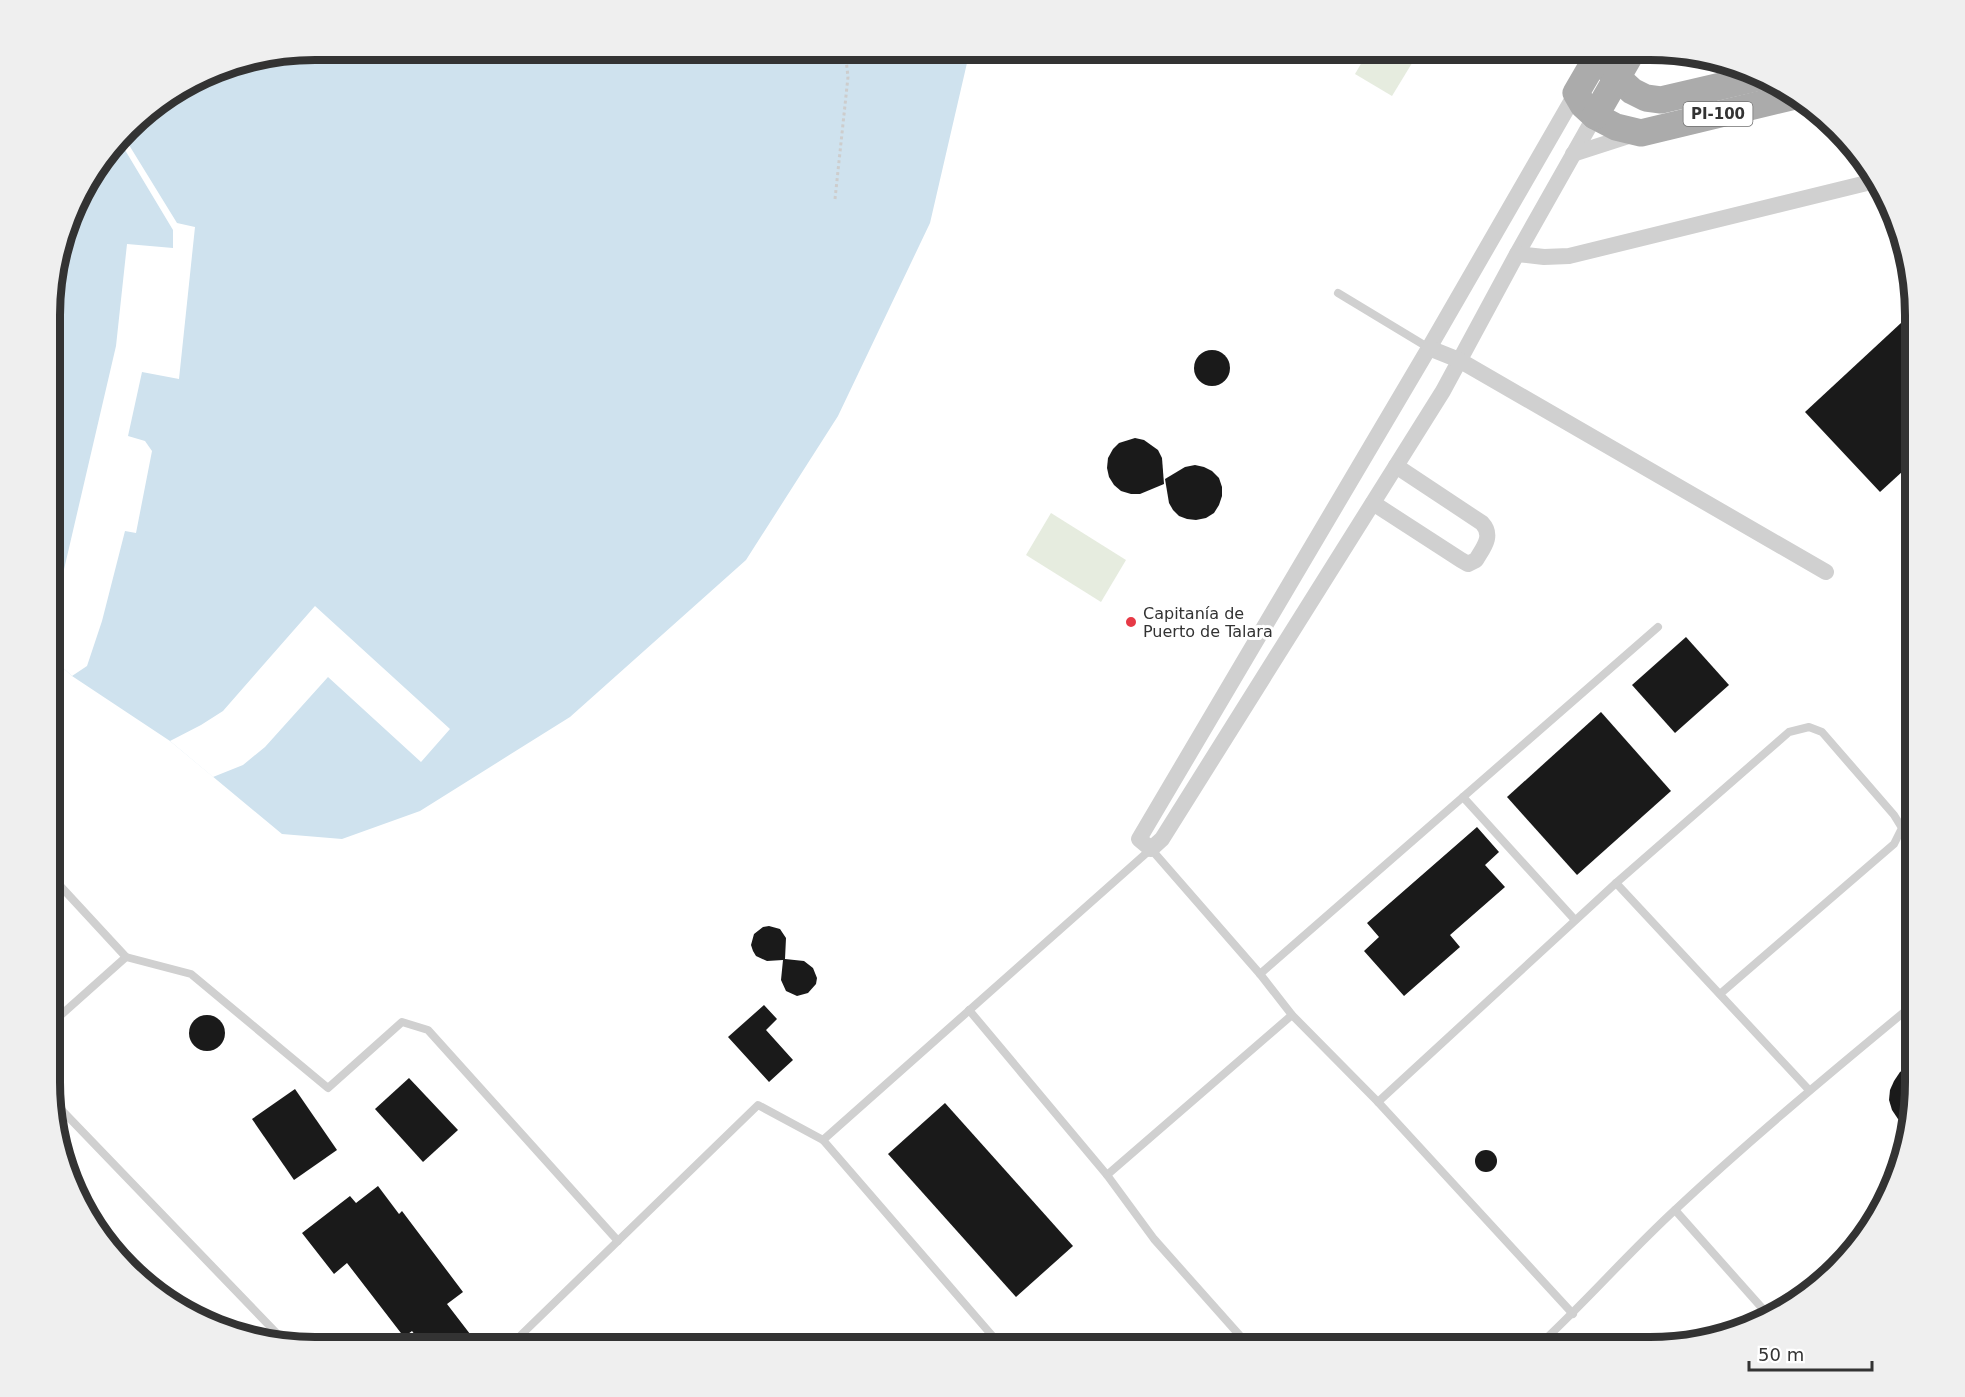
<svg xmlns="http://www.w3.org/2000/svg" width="1965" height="1397" font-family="'DejaVu Sans',sans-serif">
<rect width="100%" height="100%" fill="#fff"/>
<g fill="#e6ecdf">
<path d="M1369,50h51l-28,46 -37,-22z"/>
<path d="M1051,513l75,47 -25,42 -75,-47z"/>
</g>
<path fill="#cfe2ee" d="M315,50h655l-40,173 -92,193 -92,144 -176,157 -150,94 -78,28 -60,-5 -112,-93 -98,-65 -20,-18v-377l25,-84 63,-81 74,-46z"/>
<g fill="#fff">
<path d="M130,128l2,1 -3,16 48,78 18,4 -16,152 -37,-7 -14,64 17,5 7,10 -16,82 -11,-2 -23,90 -15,45 -15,10 -20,-18v-37l64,-275 11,-102 46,4v-18l-51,-85 -4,-1z"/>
<path d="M315,606l135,123 -29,33 -93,-85 -63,70 -22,18 -30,12 -43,-36 31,-16 22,-14z"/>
</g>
<g fill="#1a1a1a">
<path d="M1915,310v150l-35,32 -75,-80z"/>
<circle cx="1212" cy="368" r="18"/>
<path d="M1135,438l9,2 14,10 4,8 2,26 -24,10h-9l-10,-3 -7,-6 -5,-8 -2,-9 1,-10 5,-9 6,-6z"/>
<path d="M1195,465l9,2 8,4 7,7 3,9v9l-3,9 -5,8 -8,5 -10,2 -9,-1 -8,-3 -6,-6 -4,-7 -4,-24 20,-12z"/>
<path d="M1686,637l43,48 -54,48 -43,-48z"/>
<path d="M1601,712l70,79 -94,84 -70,-78z"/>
<path d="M1477,827l22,25 -14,13 20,22 -55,48 10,12 -56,49 -40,-45 15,-14 -12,-14z"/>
<path d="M769,926l11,3 6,9 -1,21 19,2 9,7 4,10 -1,6 -8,9 -11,3 -11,-5 -5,-11 2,-20 -16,1 -11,-5 -3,-5 -2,-6 3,-11 9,-7z"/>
<path d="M764,1005l13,14 -11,11 27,30 -24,22 -41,-45z"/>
<circle cx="207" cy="1033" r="18"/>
<path d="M1915,1062v37l-6,29 -11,-9 -6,-9 -3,-10 1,-10 4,-9 6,-9z"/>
<path d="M409,1078l49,52 -35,32 -48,-53z"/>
<path d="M295,1089l42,61 -43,30 -42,-61z"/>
<path d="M945,1103l128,143 -57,51 -128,-143z"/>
<circle cx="1486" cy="1161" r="11"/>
<path d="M378,1186l21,28 3,-3 61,81 -16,12 33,43h-56l-12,-16 -8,6 -57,-74 -13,11 -32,-41 48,-37 6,7z"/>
</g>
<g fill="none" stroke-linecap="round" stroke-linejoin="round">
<path stroke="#cdcdcd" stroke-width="3" stroke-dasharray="3 3" stroke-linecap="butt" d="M835,199l13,-122 -3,-27"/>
<g stroke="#d0d0d0" stroke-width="8">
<path d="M1338,293l91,55"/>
<path d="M1910,492l5,-5"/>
<path d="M1463,797l112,123"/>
<path d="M52,877l74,80 -74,66"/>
<path d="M1616,883l193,207"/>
<path d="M126,957l65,17 137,114 74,-66 26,8 190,211"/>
<path d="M1260,974l398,-347"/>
<path d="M969,1010l138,165 185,-160"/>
<path d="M52,1100l235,244"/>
<path d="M1378,1102l238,-219 173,-151 20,-5 13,5 72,83 8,13 -8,16 -174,150"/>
<path d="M823,1140l328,-291 109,125 32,41 86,87 195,212"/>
<path d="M1107,1175l47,64 96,108"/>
<path d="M1675,1210l95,107"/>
<path d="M532,1347l-11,-12 237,-230 65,35 179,207"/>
<path d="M1537,1347c48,-44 91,-94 139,-138 77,-72 158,-139 239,-206"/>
</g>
<g stroke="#d0d0d0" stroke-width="16">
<path d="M1576,93l-147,255 -290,491 12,10 11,-10 281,-448 74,-137 78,-138"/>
<path d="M1573,154l62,-20"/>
<path d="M1517,254l27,3 25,-1 306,-75"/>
<path d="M1429,348l30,12 367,212"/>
<path d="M1373,503l88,57 7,4 8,-4c7,-12 18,-24 6,-37l-86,-57"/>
</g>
<g stroke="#ababab" stroke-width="27">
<path d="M1601,50l-25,43 7,12 12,11 21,11 25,6 154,-37"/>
<path d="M1596,58l36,33 14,7 15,2 99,-23"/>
<path d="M1595,116l38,-66"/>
</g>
</g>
<circle fill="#e63946" stroke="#fff" stroke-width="2" cx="1131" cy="622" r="6"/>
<g text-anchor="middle" stroke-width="6" stroke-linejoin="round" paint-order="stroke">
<rect fill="#fff" stroke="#707070" stroke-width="1.5" x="1683.5" y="102" width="69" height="24" rx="4.5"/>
<g font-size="15" font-weight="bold" fill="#333">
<text x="1718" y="119">PI-100</text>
</g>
<g font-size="16" fill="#333" stroke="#fff" text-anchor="start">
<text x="1143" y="619">Capitanía de<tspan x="1143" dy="18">Puerto de Talara</tspan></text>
</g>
</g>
<path d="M0 0H1965V1397H0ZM315 60H1650A255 255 0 0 1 1905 315V1082A255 255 0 0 1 1650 1337H315A255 255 0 0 1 60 1082V315A255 255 0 0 1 315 60Z" fill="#efefef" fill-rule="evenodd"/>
<path fill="none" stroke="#333" stroke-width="8" d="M315 60H1650A255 255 0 0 1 1905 315V1082A255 255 0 0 1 1650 1337H315A255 255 0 0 1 60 1082V315A255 255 0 0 1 315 60Z"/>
<path d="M1749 1361v9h123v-9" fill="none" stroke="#333333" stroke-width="3"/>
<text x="1758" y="1361" font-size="18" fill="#333333" stroke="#ffffff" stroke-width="4.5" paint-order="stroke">50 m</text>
</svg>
